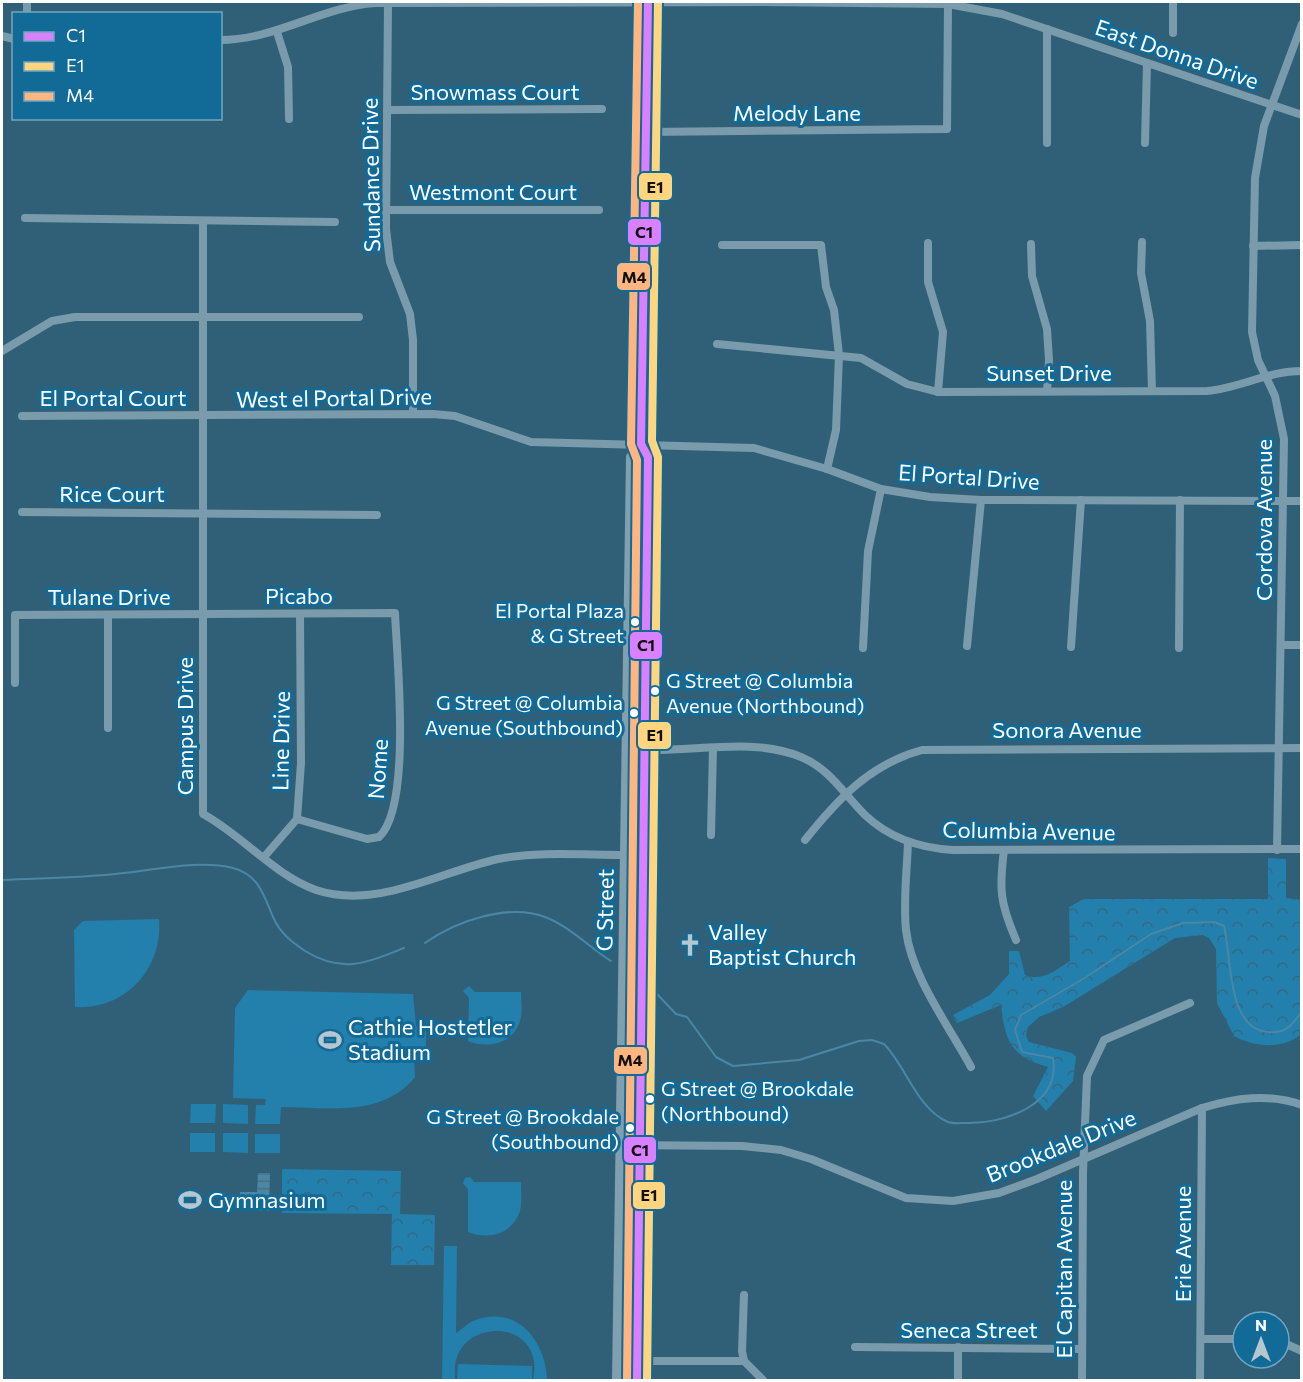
<svg xmlns="http://www.w3.org/2000/svg" width="1303" height="1382" font-family="Commissioner,sans-serif">
<defs>
<pattern id="forest-crowns" width="20" height="18" patternUnits="userSpaceOnUse" patternTransform="scale(1.5)"><rect width="20" height="18" fill="#237fac"/><path d="M2 6a3 3 0 1 1 6 0M12 15a3 3 0 1 1 6 0" fill="none" stroke="#356881"/></pattern>
<pattern id="water-rules" width="6" height="5" patternUnits="userSpaceOnUse" patternTransform="scale(1.5)"><rect width="6" height="5" fill="#4a87a5"/><path d="M0 2.5h6" fill="none" stroke="#4b6f81"/></pattern>
</defs>
<rect width="100%" height="100%" fill="#306078"/>
<g fill="#237fac">
<path d="M159,919c4,50 -34,91 -84,88l-1,-77 9,-9z"/>
<path d="M469,986l6,6h46c0,9 2,20 -1,29 -7,23 -32,28 -52,20l1,-43 -6,-7z"/>
<path d="M248,990l165,4 3,32h10v29h-12l1,22c-33,41 -87,30 -134,30l-1,17h-25l1,-19h9l1,-6 -33,-1 2,-90z"/>
<path d="M191,1104h25l-1,19h-25z"/>
<path d="M223,1104l25,1v19l-25,-1z"/>
<rect x="190" y="1133" width="25" height="19"/>
<path d="M223,1133h25v20l-25,-1z"/>
<rect x="255" y="1134" width="25" height="19"/>
<path d="M470,1177l4,5h47c0,10 1,21 -1,29 -8,24 -32,29 -52,21v-43l-5,-6 2,-5z"/>
<path d="M444,1246h13l-1,87c5,-3 10,-8 15,-11 44,-20 75,18 76,58h-14c1,-6 2,-12 1,-18 -5,-41 -65,-40 -77,-5 -3,7 -2,16 -2,23h-13z"/>
<path d="M458,1364l74,2v14h-75z"/>
</g>
<g fill="url(#forest-crowns)">
<path d="M1268,858l18,1v39l15,2v134c-18,16 -47,13 -67,2l-17,-33 -1,-54 -7,-11 -6,-3 -28,3 -112,69 -24,10 -11,10 -2,9 3,6 43,11 4,4 -3,24 -27,30 -13,-15 15,-29c-37,-10 -43,-26 -47,-62l-44,18 -4,-8 37,-20 19,-21v-23h10l6,24c17,7 31,-5 45,-14l-1,-54 15,-8h184z"/>
<path d="M282,1169l119,2 -1,43 35,1 -1,50h-43l1,-51 -110,-1z"/>
</g>
<path fill="url(#water-rules)" d="M258,1173h12l-1,38 -29,-1v-18h17z"/>
<g fill="none" stroke-linecap="round" stroke-linejoin="round">
<g stroke="#4a87a5" stroke-width="2">
<path d="M2,880c37,-2 76,-2 113,-6 38,-3 82,-15 118,-6 27,7 31,29 41,51 7,15 18,23 31,32 38,23 61,12 99,-3"/>
<path d="M425,943c31,-22 83,-40 120,-26 24,9 44,30 66,44"/>
<path d="M657,994l19,20 11,3 29,40 17,9 66,-6 60,-19 13,-1 12,4c22,22 33,65 64,78 5,2 13,1 18,1 38,1 95,-18 87,-65l-31,-6 -7,-22 6,-15 62,-36 68,-45 32,-11 32,-1 9,4c8,31 2,104 45,106 17,2 24,-8 33,-21"/>
</g>
<g stroke="#799bab" stroke-width="8">
<path d="M1173,2v31"/>
<path d="M388,4l-2,225 4,33 20,52 3,26v73"/>
<path d="M27,14v-12"/>
<path d="M277,32l11,35 1,52"/>
<path d="M2,36l12,3"/>
<path d="M220,40c56,0 100,-33 155,-37l389,-1 184,2 54,10 300,101"/>
<path d="M387,110l215,-1"/>
<path d="M646,132l301,-3 1,-125"/>
<path d="M1047,143v-114"/>
<path d="M1145,143l2,-80"/>
<path d="M387,210h212"/>
<path d="M25,218l310,4"/>
<path d="M203,222v592c39,21 71,61 113,76 61,20 123,-18 182,-31 41,-8 85,-4 127,-4"/>
<path d="M1142,242l-1,31 9,48 2,70"/>
<path d="M928,243v39l15,50 -5,60"/>
<path d="M1031,244l1,32 15,53 2,31 -2,31"/>
<path d="M722,245h99l5,42 8,23 5,45 -3,75 -9,39"/>
<path d="M1253,246l49,-1"/>
<path d="M717,344l144,14 46,26 31,8 269,-1c33,-3 61,-20 95,-20"/>
<path d="M2,351l50,-30 23,-4h284"/>
<path d="M22,416l411,-2 22,2 76,26 223,6 73,21 54,20 49,8 51,3 321,1"/>
<path d="M22,512l355,3"/>
<path d="M108,615v113"/>
<path d="M1282,645h20"/>
<path d="M967,646l14,-146"/>
<path d="M1071,647l10,-147"/>
<path d="M863,648l5,-97 13,-62"/>
<path d="M1179,648l1,-148"/>
<path d="M15,683v-68l380,-2c2,47 17,194 -16,224l-12,2 -70,-20"/>
<path d="M645,750c50,2 108,-13 156,7 29,12 42,36 64,58 24,23 55,33 88,35l349,-1"/>
<path d="M711,835l2,-87"/>
<path d="M805,840c32,-40 65,-76 117,-90l380,-2"/>
<path d="M908,842c-1,29 -5,59 -2,88 5,46 43,96 65,137"/>
<path d="M1004,850c-5,39 -4,53 12,90"/>
<path d="M1277,850l7,-411 -9,-43 -17,-36 -6,-28 3,-154 9,-52 38,-102"/>
<path d="M264,857l33,-38 4,-56 -1,-149"/>
<path d="M621,1145l121,1 39,4 30,9 95,39 47,3 46,-8 38,-14 165,-71c33,-10 66,-15 100,-3"/>
<path d="M744,1295l-2,56 2,10 19,19"/>
<path d="M1201,1339h42"/>
<path d="M1279,1341l23,10"/>
<path d="M855,1347l227,2"/>
<path d="M637,1361h107"/>
<path d="M958,1380v-33"/>
<path d="M1082,1380l1,-208 4,-96 17,-36 86,-37"/>
<path d="M1200,1380l2,-272"/>
</g>
<g stroke="#80a0af" stroke-width="10">
<path d="M617,1380l14,-923 10,-13"/>
<path d="M637,1380l11,-923 -7,-13 7,-442"/>
</g>
<g stroke="#126a96" stroke-width="12">
<path id="bus-1" d="M637,1380l11,-923 -7,-13 7,-442"/>
</g>
<g stroke="#126a96" stroke-width="12">
<path id="bus-2" d="M647,1380l11,-923 -6,-16 6,-439"/>
</g>
<g stroke="#126a96" stroke-width="12">
<path id="bus-3" d="M627,1380l10,-920 -6,-16 7,-442"/>
</g>
<use href="#bus-1" stroke="#d880ff" stroke-width="8"/>
<use href="#bus-2" stroke="#ffd580" stroke-width="8"/>
<use href="#bus-3" stroke="#ffb580" stroke-width="8"/>
</g>
<defs>
<g id="church-bare" transform="scale(1.8)"><path d="M-1.2-6h2.4v3.5h3.3v2.4h-3.3V6h-2.4V-.1h-3.3v-2.4h3.3Z" fill="#b7c7d0" stroke="#126a96" stroke-width="2.5" paint-order="stroke"/></g>
<g id="stadium-bare" transform="scale(1.8)"><path d="M0-5a6.5 5 0 1 0 0 10a6.5 5 0 1 0 0-10ZM-3.5-1.8h7v3.6h-7Z" fill="#b7c7d0" stroke="#126a96" stroke-width="2.5" paint-order="stroke"/></g>
</defs>
<g fill-rule="evenodd">
<use href="#church-bare" x="690" y="945"/>
<use href="#stadium-bare" x="330" y="1040"/>
<use href="#stadium-bare" x="190" y="1200"/>
</g>
<g fill="#fff" stroke="#126a96" stroke-width="2">
<circle cx="635" cy="622" r="5"/>
<circle cx="655" cy="691" r="5"/>
<circle cx="634" cy="713" r="5"/>
<circle cx="650" cy="1099" r="5"/>
<circle cx="630" cy="1128" r="5"/>
</g>
<g text-anchor="middle" stroke-width="6" stroke-linejoin="round" paint-order="stroke">
<g font-size="20" fill="#fff" stroke="#126a96" text-anchor="end">
<text x="624" y="618">El Portal Plaza<tspan x="624" dy="25">&amp; G Street</tspan></text>
<text x="666" y="688" text-anchor="start">G Street @ Columbia<tspan x="666" dy="25">Avenue (Northbound)</tspan></text>
<text x="623" y="710">G Street @ Columbia<tspan x="623" dy="25">Avenue (Southbound)</tspan></text>
<text x="661" y="1096" text-anchor="start">G Street @ Brookdale<tspan x="661" dy="25">(Northbound)</tspan></text>
<text x="619" y="1124">G Street @ Brookdale<tspan x="619" dy="25">(Southbound)</tspan></text>
</g>
<g font-size="22" fill="#fff" stroke="#126a96">
<text transform="translate(1177 54) rotate(19)" y="8">East Donna Drive</text>
<text x="495" y="100">Snowmass Court</text>
<text x="797" y="121">Melody Lane</text>
<text transform="translate(371 175) rotate(-91)" y="8">Sundance Drive</text>
<text x="493" y="200">Westmont Court</text>
<text x="1049" y="381">Sunset Drive</text>
<text x="113" y="406">El Portal Court</text>
<text transform="translate(334 398) rotate(-1)" y="8">West el Portal Drive</text>
<text transform="translate(969 477) rotate(4)" y="8">El Portal Drive</text>
<text x="112" y="502">Rice Court</text>
<text transform="translate(1264 520) rotate(-90)" y="8">Cordova Avenue</text>
<text x="299" y="604">Picabo</text>
<text x="109" y="605">Tulane Drive</text>
<text transform="translate(185 726) rotate(-90)" y="8">Campus Drive</text>
<text x="1067" y="738">Sonora Avenue</text>
<text transform="translate(281 741) rotate(-89)" y="8">Line Drive</text>
<text transform="translate(378 769) rotate(-86)" y="8">Nome</text>
<text transform="translate(1029 831) rotate(1)" y="8">Columbia Avenue</text>
<text transform="translate(605 910) rotate(-89)" y="8">G Street</text>
<text transform="translate(1061 1146) rotate(-22)" y="8">Brookdale Drive</text>
<text transform="translate(1183 1244) rotate(-90)" y="8">Erie Avenue</text>
<text transform="translate(1064 1269) rotate(-90)" y="8">El Capitan Avenue</text>
<text x="969" y="1338">Seneca Street</text>
</g>
<g font-size="22" fill="#fff" stroke="#126a96" text-anchor="start">
<text x="708" y="940">Valley<tspan x="708" dy="25">Baptist Church</tspan></text>
<text x="348" y="1035">Cathie Hostetler<tspan x="348" dy="25">Stadium</tspan></text>
<text x="208" y="1208">Gymnasium</text>
</g>
</g>
<g stroke="#126a96" stroke-width="2">
<rect x="638" y="172" width="35" height="29" rx="6" fill="#ffd580"/>
<rect x="627" y="218" width="35" height="28" rx="6" fill="#d880ff"/>
<rect x="616" y="262" width="35" height="29" rx="6" fill="#ffb580"/>
<rect x="629" y="631" width="34" height="29" rx="6" fill="#d880ff"/>
<rect x="637" y="721" width="35" height="29" rx="6" fill="#ffd580"/>
<rect x="613" y="1046" width="35" height="29" rx="6" fill="#ffb580"/>
<rect x="623" y="1136" width="34" height="28" rx="6" fill="#d880ff"/>
<rect x="632" y="1181" width="34" height="29" rx="6" fill="#ffd580"/>
</g>
<g font-size="16" text-anchor="middle" font-weight="bold" fill="#111">
<text x="655" y="193">E1</text>
<text x="644" y="238">C1</text>
<text x="634" y="283">M4</text>
<text x="646" y="651">C1</text>
<text x="655" y="741">E1</text>
<text x="630" y="1066">M4</text>
<text x="640" y="1156">C1</text>
<text x="649" y="1201">E1</text>
</g>
<rect width="1303" height="1382" fill="none" stroke="#ffffff" stroke-width="6"/>
<rect x="12" y="12" width="210" height="108" fill="#126a96" stroke="#71a6c0" stroke-width="1.5"/>
<rect x="24" y="32" width="30" height="9" fill="#d880ff" stroke="#71a6c0" stroke-width="1.5"/>
<text x="66" y="42" font-size="18" fill="#ffffff">C1</text>
<rect x="24" y="62" width="30" height="9" fill="#ffd580" stroke="#71a6c0" stroke-width="1.5"/>
<text x="66" y="72" font-size="18" fill="#ffffff">E1</text>
<rect x="24" y="92" width="30" height="9" fill="#ffb580" stroke="#71a6c0" stroke-width="1.5"/>
<text x="66" y="102" font-size="18" fill="#ffffff">M4</text>
<g transform="translate(1261 1340)"><circle r="28" fill="#126a96" stroke="#71a6c0" stroke-width="1.5"/>
<path d="M0-4.5L10 22L0 15L-10 22Z" fill="#b7c7d0"/>
<text y="-9" font-size="16" font-weight="bold" text-anchor="middle" fill="#ffffff">N</text>
</g>
</svg>
